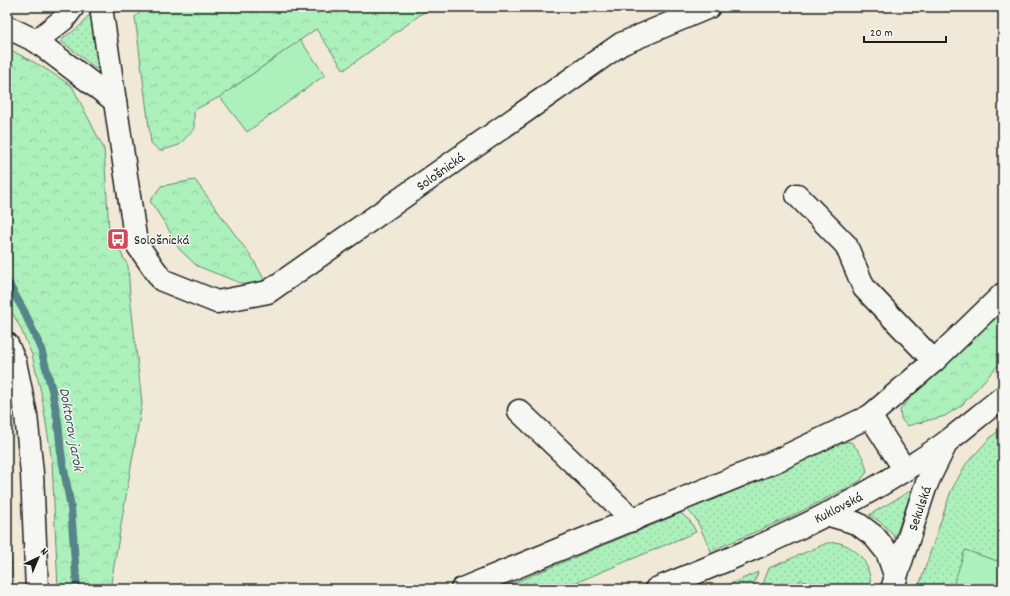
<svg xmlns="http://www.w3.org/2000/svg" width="1010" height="596" font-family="Dekko,sans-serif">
<defs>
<pattern id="grass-dots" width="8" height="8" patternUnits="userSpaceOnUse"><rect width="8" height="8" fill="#acf0bb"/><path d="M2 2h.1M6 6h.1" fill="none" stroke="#93cda0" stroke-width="1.8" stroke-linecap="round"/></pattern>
<pattern id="forest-crowns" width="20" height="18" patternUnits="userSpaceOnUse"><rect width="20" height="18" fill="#acf0bb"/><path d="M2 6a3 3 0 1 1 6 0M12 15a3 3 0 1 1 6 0" fill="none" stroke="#93cda0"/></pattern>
</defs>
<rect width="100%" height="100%" fill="#f1e9d8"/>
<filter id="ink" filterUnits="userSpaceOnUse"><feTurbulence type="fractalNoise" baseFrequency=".025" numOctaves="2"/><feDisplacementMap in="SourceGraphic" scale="8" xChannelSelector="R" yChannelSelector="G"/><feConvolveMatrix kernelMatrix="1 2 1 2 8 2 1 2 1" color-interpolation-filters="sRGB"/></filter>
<g filter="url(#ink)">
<g fill="url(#grass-dots)" stroke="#64866c">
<path d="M89,15l2,2 6,30 2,21 -3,1 -13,-11 -21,-16v-3c6,-5 13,-8 19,-14 3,-3 5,-7 8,-10z"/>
<path d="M1003,427v162h-85l33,-98 15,-27 25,-27z"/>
<path d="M839,442h12c10,11 13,15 16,30l-7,9 -70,36 -79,34 -15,-32 -11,-12z"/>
<path d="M912,490l-17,48c-8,-10 -14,-17 -26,-23z"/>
<path d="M681,513l10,9 5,10 -135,57h-56l1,-3z"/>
<path d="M827,543c4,0 9,-1 13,0 14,4 26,16 29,30 2,5 1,11 1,16h-45l-25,-9 -3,9h-36l8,-21z"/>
<path d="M758,572l-6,17h-28l-3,-1z"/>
</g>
<g fill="url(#forest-crowns)" stroke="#64866c">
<path d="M146,7h285l-87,63 -28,-41 -96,68 -26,13v19l-15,16 -19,6 -9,-8 -16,-126z"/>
<path d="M7,48l34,18 31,20 32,63 5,81 19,36 2,29 12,108 -32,186h-52l-6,-128 -11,-69 -9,-37 -12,-28 -13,-24z"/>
<path d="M195,180l58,79 11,20 -11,9 -56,-22 -18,-17 -13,-24 -16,-24 11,-15z"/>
<path d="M1003,311v49l-41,45 -17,11 -38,10 -6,-7 -1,-9 26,-32z"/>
<path d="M7,506l6,80v3h-6z"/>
</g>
<g fill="#acf0bb" stroke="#64866c">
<path d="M300,40l25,35 -78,57 -27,-35z"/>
<path d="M965,550l38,13v26h-51z"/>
</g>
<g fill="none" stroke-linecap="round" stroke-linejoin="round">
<path stroke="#548588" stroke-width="8" d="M7,281l17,30 17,38 11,41 6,32 3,31 10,55 6,81"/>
<g stroke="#1c1c1c" stroke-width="25">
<g id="street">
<path d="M101,7l35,236 26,37 55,22 51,-10 353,-248 88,-37"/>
<path d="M7,27l29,14 79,60"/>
<path d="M36,41l28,-22 9,-12"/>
<path d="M797,195l49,50 18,43 70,73"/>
<path d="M7,344l8,18 11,53 6,58 5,116"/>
<path d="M519,411l114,109"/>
<path d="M870,416l64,-55 69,-67"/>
<path d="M826,514l24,7 8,3 16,12 13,16 9,26"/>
<path d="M462,589l316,-129 92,-44 35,54"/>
<path d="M656,589c85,-34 173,-70 250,-120 14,-9 29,-18 43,-29 18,-14 36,-29 54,-43"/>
<path d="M892,589l33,-101 5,-12 17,-34"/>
</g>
</g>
<use href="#street" stroke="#f6f6f2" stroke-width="22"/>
</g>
</g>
<defs>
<g id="bus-square" transform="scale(1.15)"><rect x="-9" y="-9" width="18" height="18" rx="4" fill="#d1495b" stroke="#f6f6f2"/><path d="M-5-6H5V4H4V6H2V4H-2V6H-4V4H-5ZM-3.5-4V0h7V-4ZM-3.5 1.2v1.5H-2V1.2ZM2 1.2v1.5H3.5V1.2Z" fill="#fff"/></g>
</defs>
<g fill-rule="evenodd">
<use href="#bus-square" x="118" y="239"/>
</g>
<g text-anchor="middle" stroke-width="3" stroke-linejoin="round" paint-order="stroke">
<g font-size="14" fill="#1c1c1c" stroke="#f6f6f2">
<text transform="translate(440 171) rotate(-35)" y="5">Sološnická</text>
<text transform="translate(838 507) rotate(-27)" y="5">Kuklovská</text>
<text transform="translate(919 508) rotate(-71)" y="5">Sekulská</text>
</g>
<g font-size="14" fill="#1c1c1c" stroke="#f6f6f2" text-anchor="start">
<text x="134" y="244">Sološnická</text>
</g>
<g font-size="15" font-style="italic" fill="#3d595b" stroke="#f6f6f2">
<text transform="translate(72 429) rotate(80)" y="5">Doktorov jarok</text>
</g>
</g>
<rect width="1010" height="596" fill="none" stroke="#f6f6f2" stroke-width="24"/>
<rect x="12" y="12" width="986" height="572" fill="none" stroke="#1c1c1c" stroke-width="1.5" filter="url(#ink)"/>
<g transform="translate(38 558) rotate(44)" stroke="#f6f6f2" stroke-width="3" paint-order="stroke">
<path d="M0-3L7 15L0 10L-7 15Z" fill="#1c1c1c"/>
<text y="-6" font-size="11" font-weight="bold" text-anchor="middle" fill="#1c1c1c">N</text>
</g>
<path d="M864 36v6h82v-6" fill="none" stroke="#1c1c1c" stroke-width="2"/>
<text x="870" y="36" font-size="12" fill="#1c1c1c" stroke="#f6f6f2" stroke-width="3" paint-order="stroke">20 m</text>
</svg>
